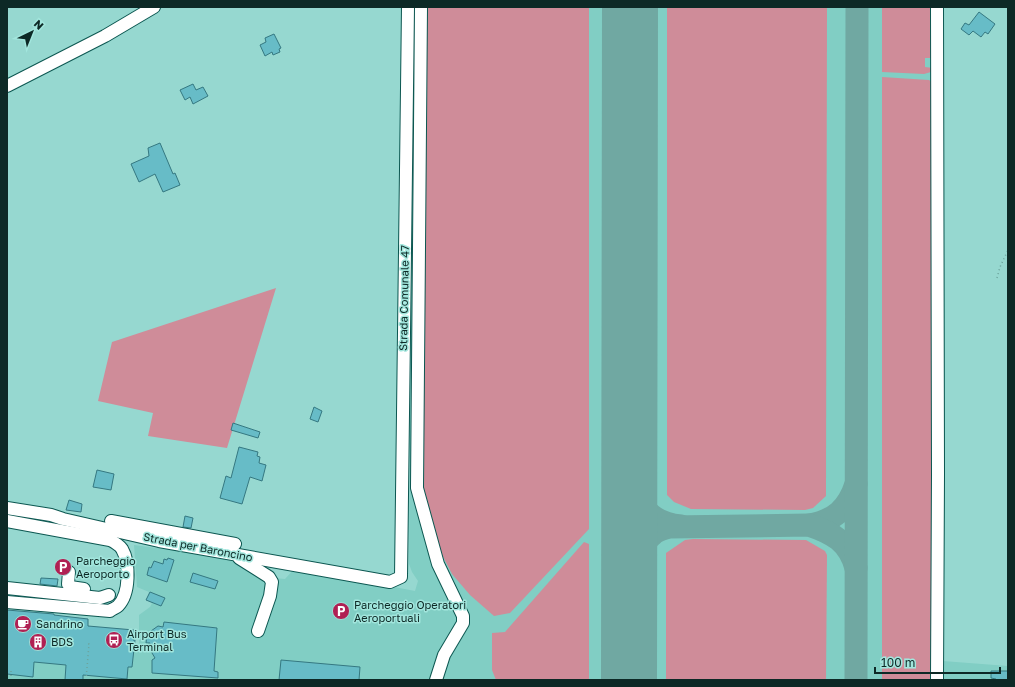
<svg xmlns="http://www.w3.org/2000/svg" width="1015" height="687" font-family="'Golos Text',sans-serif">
<rect width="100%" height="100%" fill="#96d8d0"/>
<path fill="#81cec4" d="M413,7h530l2,441 -2,213 65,5v14h-1001v-66l81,5 -1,21 52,5v-30l11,-8 2,-4 -6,-3 3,-8 -12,-5 -3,-42 96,13 33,19 22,2 10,-11 120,23 3,-10 -6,-9 -3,-8z"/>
<g fill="#cf8c99">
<path d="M422,7h167v522l-79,84 -16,3 -24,-21 -18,-21 -14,-27 -17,-61z"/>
<path d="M667,7h160l-1,489 -13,12 -8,2 -114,-1 -17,-7 -7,-7z"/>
<path d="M882,7h50v51h-7v9l8,1 -2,4 -7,2 -42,-2z"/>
<path d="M882,77l47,3 4,3 -2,597h-49z"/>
<path d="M276,288l-49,160 -79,-12 5,-23 -55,-12 14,-59z"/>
<path d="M693,539l113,1 19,11 2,4 -1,125h-160v-127l19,-13z"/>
<path d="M584,542l5,2v136h-93l-4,-10v-37l13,-1z"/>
</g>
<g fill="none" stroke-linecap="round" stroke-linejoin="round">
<g stroke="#70a8a2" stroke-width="23">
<path d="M629,457c7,35 9,65 52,69"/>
<path d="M809,525c25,-4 39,-16 47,-41"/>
<path d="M629,590c4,-18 7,-42 23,-55 5,-5 11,-6 17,-8l140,-2c24,8 40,17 47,43"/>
<path d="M856,680l1,-673"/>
</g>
<path stroke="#70a8a2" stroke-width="56" d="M629,680l1,-673"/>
</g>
<g fill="#67bcc7" stroke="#357881">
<path d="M979,12l16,12 -7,10 -3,-2 -4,5 -8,-6 -4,4 -8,-6 4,-6 4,2z"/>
<path d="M274,34l7,14 -2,1 1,3 -7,3 -1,-3 -7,4 -5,-11 6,-3 -1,-4z"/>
<path d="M193,84l3,6 7,-3 5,9 -15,8 -3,-7 -5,3 -5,-10z"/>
<path d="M160,143l13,31 2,-1 5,12 -17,7 -8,-18 -16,8 -8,-18 18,-8 -1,-8z"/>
<path d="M314,407l8,4 -4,11 -8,-3z"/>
<path d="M233,423l27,9 -2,6 -27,-8z"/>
<path d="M239,447l19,5 -1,4 3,1 -1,6 7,2 -4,16 -12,-4 -8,27 -22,-6 6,-22 5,2z"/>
<path d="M97,470l17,4 -3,16 -18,-3z"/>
<path d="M69,500l13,4 -1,8 -15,-2z"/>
<path d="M185,516l8,2 -2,10 -8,-1z"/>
<path d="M168,558l6,2 -7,22 -20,-7 2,-8 2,1 3,-7 9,3 1,-5 3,1z"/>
<path d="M193,573l25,8 -3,8 -25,-7z"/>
<path d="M41,578l17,1 -1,7 -17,-2z"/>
<path d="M150,592l15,6 -4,8 -15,-6z"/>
<path d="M7,610l47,4v1l34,4v7l46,4 -1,10h2l-3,27h-4l-1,12 -44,-4v5h-18l1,-15 -32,-3 -1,15 -26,-3z"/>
<path d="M164,622l53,6 -3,43 4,1v6l-66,-5v-13l3,-2 -3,-5 -2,-10h-4l1,-8 4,1v-5l7,-5 5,1z"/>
<path d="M281,660l79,7 -1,13h-80z"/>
<path d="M991,671h17v9h-12v-1l-5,-1z"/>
</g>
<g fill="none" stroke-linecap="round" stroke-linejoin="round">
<g stroke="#0c5751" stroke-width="14">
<g id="minor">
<path d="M421,7l-4,481 21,76 25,52v7l-19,32 -8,25"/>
<path d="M7,86l98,-50 49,-29"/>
<path d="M7,508l44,7 12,4 96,22 231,41 11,-5 7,-570"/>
<path d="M7,521l103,19c4,2 10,6 12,9 8,14 8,45 -4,57 -2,2 -6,3 -8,5l-103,-9"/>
<path d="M111,521l124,23"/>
<path d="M239,558l30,19 3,5 -2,14 -12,35"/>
<path d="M69,572l-1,12 2,3 14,2"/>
<path d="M7,588l93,10 9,-3"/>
<path d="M937,680l1,-206 -1,-467"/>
</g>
</g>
<g stroke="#6ca39c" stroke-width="1.5" stroke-dasharray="1 3" stroke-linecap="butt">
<path d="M997,278l3,-11 8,-17"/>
<path d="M11,680v-11"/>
<path d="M86,680l3,-36h-3"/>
</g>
<use href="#minor" stroke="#fff" stroke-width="12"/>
</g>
<defs>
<g id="parking-disc" transform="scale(0.9)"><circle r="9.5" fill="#b02053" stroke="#a2e6dd"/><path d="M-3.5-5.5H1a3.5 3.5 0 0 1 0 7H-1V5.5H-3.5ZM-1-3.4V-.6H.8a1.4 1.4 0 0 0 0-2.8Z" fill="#fff"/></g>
<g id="cafe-disc" transform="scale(0.9)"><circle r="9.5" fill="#b02053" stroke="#a2e6dd"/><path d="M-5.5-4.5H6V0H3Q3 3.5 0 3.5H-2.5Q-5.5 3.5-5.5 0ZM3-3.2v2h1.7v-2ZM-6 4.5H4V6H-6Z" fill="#fff"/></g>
<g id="bus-disc" transform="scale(0.9)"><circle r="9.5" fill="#b02053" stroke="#a2e6dd"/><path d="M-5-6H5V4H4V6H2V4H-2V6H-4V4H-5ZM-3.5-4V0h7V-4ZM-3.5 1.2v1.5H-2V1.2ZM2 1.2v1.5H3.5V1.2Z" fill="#fff"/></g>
<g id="building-disc" transform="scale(0.9)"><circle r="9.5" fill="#b02053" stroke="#a2e6dd"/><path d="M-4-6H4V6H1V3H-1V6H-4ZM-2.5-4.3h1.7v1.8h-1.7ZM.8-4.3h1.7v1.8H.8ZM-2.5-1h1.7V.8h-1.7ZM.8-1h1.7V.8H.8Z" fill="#fff"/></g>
</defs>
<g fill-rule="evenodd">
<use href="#parking-disc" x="63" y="567"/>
<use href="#parking-disc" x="341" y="611"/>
<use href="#cafe-disc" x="23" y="624"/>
<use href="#bus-disc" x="114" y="640"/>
<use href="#building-disc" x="38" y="642"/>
</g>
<g text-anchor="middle" stroke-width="3" stroke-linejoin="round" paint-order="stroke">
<g font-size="11" fill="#0d2926" stroke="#a2e6dd">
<text transform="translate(404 298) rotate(-89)" y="4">Strada Comunale 47</text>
<text transform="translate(198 547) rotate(11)" y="4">Strada per Baroncino</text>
</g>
<g font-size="11" fill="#0d2926" stroke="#a2e6dd" text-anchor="start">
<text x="76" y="565">Parcheggio<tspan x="76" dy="13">Aeroporto</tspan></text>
<text x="354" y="609">Parcheggio Operatori<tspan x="354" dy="13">Aeroportuali</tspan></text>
<text x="36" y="628">Sandrino</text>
<text x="127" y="638">Airport Bus<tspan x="127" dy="13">Terminal</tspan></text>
<text x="51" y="646">BDS</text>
</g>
</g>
<rect width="1015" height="687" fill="none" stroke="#0d2926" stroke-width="16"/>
<g transform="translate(32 32) rotate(43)" stroke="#a2e6dd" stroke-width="3" paint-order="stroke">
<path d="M0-3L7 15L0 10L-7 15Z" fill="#0d2926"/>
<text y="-6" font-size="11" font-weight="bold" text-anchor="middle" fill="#0d2926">N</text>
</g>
<path d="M875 667v6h125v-6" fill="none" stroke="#0d2926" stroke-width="2"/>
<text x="881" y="667" font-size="12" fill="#0d2926" stroke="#a2e6dd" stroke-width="3" paint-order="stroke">100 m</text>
</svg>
